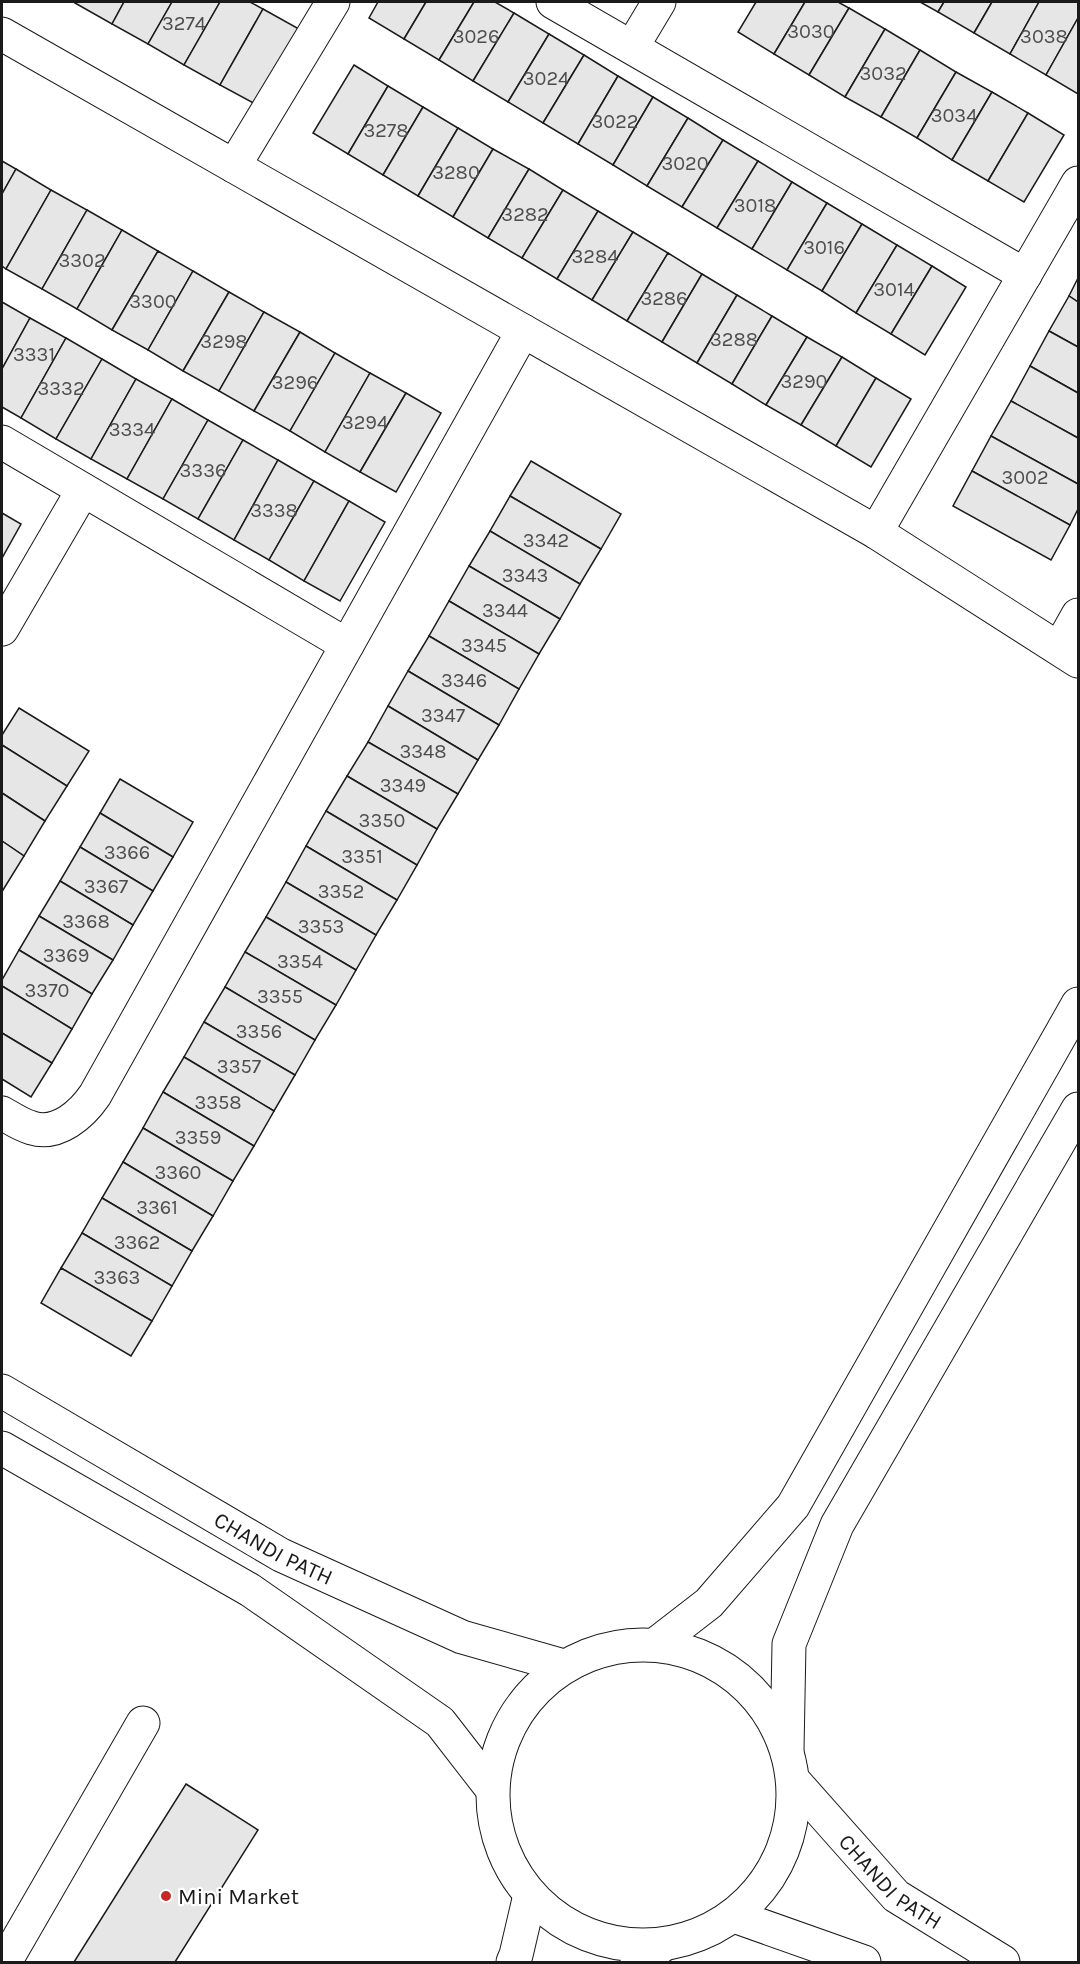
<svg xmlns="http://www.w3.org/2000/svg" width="1080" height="1964" font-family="Karla,sans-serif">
<rect width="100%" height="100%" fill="#fff"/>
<g fill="#e6e6e6" stroke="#1a1a1a" stroke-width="1.5">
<path d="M76,2h48l-12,22 -37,-21z"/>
<path d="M124,2h48l-24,42 -36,-20z"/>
<path d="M172,2h48l-36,63 -36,-21z"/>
<path d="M220,2h30l13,7 -43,76 -36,-20z"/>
<path d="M378,2h48l-22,37 -35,-21z"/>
<path d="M426,2h48l-35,58 -35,-21z"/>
<path d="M474,2h21l19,11 -41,68 -34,-21z"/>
<path d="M756,2h49l-31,52 -36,-22z"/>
<path d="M805,2h33l11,6 -40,67 -35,-21z"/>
<path d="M920,2h24l-6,10z"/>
<path d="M944,2h48l-18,31 -36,-21z"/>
<path d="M992,2h47l-29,52 -36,-21z"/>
<path d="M1039,2h39v16l-32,57 -36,-21z"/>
<path d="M849,8l36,21 -40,68 -36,-22z"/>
<path d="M263,9l36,20 -42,76 -37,-20z"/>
<path d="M514,13l35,21 -41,68 -35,-21z"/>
<path d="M1078,18v76l-32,-19z"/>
<path d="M885,29l35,21 -39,67 -36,-20z"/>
<path d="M549,34l35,21 -41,68 -35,-21z"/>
<path d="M920,50l36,22 -39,66 -36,-21z"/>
<path d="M584,55l34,21 -40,68 -35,-21z"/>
<path d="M354,65l34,21 -40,68 -35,-21z"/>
<path d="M956,72l36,20 -40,68 -35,-22z"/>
<path d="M618,76l35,21 -40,68 -35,-21z"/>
<path d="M388,86l35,21 -40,68 -35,-21z"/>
<path d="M992,92l36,21 -40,68 -36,-21z"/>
<path d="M653,97l35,21 -41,68 -34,-21z"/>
<path d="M423,107l35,21 -40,68 -35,-21z"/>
<path d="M1028,113l36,22 -40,67 -36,-21z"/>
<path d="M688,118l35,22 -41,67 -35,-21z"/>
<path d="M458,128l35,21 -40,68 -35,-21z"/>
<path d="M723,140l35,21 -41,67 -35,-21z"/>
<path d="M493,149l36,20 -41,69 -35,-21z"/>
<path d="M2,161l14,8 -14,25z"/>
<path d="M758,161l34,21 -40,67 -35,-21z"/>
<path d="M16,169l35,21 -45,79 -4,-3v-72z"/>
<path d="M529,169l34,21 -41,68 -34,-20z"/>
<path d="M792,182l35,21 -40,67 -35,-21z"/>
<path d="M51,190l36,20 -45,79 -36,-20z"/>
<path d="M563,190l35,21 -41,68 -35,-21z"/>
<path d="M827,203l35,21 -40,67 -35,-21z"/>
<path d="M87,210l35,20 -45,79 -35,-20z"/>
<path d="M598,211l35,21 -41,68 -35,-21z"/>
<path d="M862,224l35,21 -41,68 -34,-22z"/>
<path d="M122,230l36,21 -46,79 -35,-21z"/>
<path d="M633,232l35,21 -41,68 -35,-21z"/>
<path d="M897,245l35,21 -41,68 -35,-21z"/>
<path d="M158,251l35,20 -45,79 -36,-20z"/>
<path d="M668,253l34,21 -40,68 -35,-21z"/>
<path d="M932,266l34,21 -41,68 -34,-21z"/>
<path d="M193,271l36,21 -46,79 -35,-21z"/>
<path d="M702,274l35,21 -40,68 -35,-21z"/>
<path d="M1078,278v24l-9,-6z"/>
<path d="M229,292l35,20 -45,79 -36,-20z"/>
<path d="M737,295l35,21 -40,68 -35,-21z"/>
<path d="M1069,296l9,6v45l-29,-16z"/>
<path d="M2,302l28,16 -28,51z"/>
<path d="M264,312l36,20 -46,79 -35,-20z"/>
<path d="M772,316l35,21 -41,68 -34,-21z"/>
<path d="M30,318l36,20 -45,80 -19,-11v-38z"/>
<path d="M1049,331l29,16v46l-48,-27z"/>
<path d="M300,332l35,21 -45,78 -36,-20z"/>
<path d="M807,337l35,20 -41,68 -35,-20z"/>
<path d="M66,338l36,21 -46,80 -35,-21z"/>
<path d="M335,353l35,20 -45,79 -35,-21z"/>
<path d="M842,357l34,21 -40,68 -35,-21z"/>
<path d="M102,359l34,20 -45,80 -35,-20z"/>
<path d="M1030,366l48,27v45l-67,-37z"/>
<path d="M370,373l36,20 -46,79 -35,-20z"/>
<path d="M876,378l35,21 -40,68 -35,-21z"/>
<path d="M136,379l36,20 -45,80 -36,-20z"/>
<path d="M406,393l35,20 -45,79 -36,-20z"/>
<path d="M172,399l36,21 -45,79 -36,-20z"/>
<path d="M1011,401l67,37v46l-87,-48z"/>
<path d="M208,420l35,20 -45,79 -35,-20z"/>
<path d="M991,436l87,48v25l-8,16 -98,-54z"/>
<path d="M243,440l35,20 -44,80 -36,-21z"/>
<path d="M278,460l36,21 -45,79 -35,-20z"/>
<path d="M531,461l90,53 -20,35 -91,-53z"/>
<path d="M972,471l98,54 -19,35 -98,-54z"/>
<path d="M314,481l35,20 -45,80 -35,-21z"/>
<path d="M510,496l91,53 -21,35 -90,-53z"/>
<path d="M349,501l36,21 -45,79 -36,-20z"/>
<path d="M2,513l19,11 -19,34z"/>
<path d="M490,531l90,53 -20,35 -91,-53z"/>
<path d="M469,566l91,53 -21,35 -90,-53z"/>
<path d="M449,601l90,53 -20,35 -90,-53z"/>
<path d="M429,636l90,53 -20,36 -91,-54z"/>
<path d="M408,671l91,54 -21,35 -90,-54z"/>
<path d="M388,706l90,54 -20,34 -90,-52z"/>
<path d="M19,708l70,43 -22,35 -65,-41v-10z"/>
<path d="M368,742l90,52 -21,35 -90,-53z"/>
<path d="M2,745l65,41 -22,35 -43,-28z"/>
<path d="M347,776l90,53 -20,36 -91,-54z"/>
<path d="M120,779l73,43 -20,35 -73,-44z"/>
<path d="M2,793l43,28 -21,35 -22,-15z"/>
<path d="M326,811l91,54 -20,35 -91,-54z"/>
<path d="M100,813l73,44 -20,34 -73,-44z"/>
<path d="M2,841l22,15 -21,34 -1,-1z"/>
<path d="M306,846l91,54 -21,35 -90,-53z"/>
<path d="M80,847l73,44 -20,34 -73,-44z"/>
<path d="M60,881l73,44 -20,35 -74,-44z"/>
<path d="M286,882l90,53 -20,35 -90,-53z"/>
<path d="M39,916l74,44 -21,34 -73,-44z"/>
<path d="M266,917l90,53 -20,35 -91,-53z"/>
<path d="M19,950l73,44 -20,35 -70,-43v-6z"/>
<path d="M245,952l91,53 -21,35 -90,-53z"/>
<path d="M2,986l70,43 -20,34 -50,-30z"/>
<path d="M225,987l90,53 -20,35 -91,-53z"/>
<path d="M204,1022l91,53 -21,36 -90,-54z"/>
<path d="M2,1033l50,30 -21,34 -29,-18z"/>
<path d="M184,1057l90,54 -20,35 -91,-54z"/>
<path d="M163,1092l91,54 -21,35 -90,-53z"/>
<path d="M143,1128l90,53 -20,35 -90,-54z"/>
<path d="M123,1162l90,54 -21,35 -90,-53z"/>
<path d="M102,1198l90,53 -20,35 -90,-53z"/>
<path d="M82,1233l90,53 -20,35 -91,-53z"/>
<path d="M61,1268l91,53 -21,35 -90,-53z"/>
<path d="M186,1784l72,46 -83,132h-101z"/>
</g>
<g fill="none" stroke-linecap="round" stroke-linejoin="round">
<g stroke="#1a1a1a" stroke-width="35">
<g id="minor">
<path d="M553,2l472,273"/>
<path d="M2,34l874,498 202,129"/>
<path d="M632,47l27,-45"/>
<path d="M234,166l99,-164"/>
<path d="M2,442l345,203"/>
<path d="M876,532l202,-349"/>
<path d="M2,629l81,-139"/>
<path d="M1060,647l18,-32"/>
<path d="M2,1113c9,5 19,12 30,15 26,8 50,-14 63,-33l428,-764"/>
<path d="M656,1644l53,-41 84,-97 285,-502"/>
<path d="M787,1750l2,-106 48,-119 241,-416"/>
<path d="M5,1962l138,-239"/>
<path d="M513,1962l3,-7 14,-60"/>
<path d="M637,1962l23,-15"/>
</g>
</g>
<g stroke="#1a1a1a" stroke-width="35">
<g id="major">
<path id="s1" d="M2,1391l279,164 181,82 102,29"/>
<path d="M2,1448l248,142 190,132 52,67"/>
<circle cx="643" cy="1795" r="150"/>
<path id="s2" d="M794,1781l102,115 107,66"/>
<path d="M734,1916l130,46"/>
</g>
</g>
<use href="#minor" stroke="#fff" stroke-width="33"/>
<use href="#major" stroke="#fff" stroke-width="33"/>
</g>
<circle fill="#c62828" stroke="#fff" stroke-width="2" cx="166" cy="1896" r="6"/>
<g text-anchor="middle" stroke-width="4.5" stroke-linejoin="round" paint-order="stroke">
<g font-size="20" fill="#4d4d4d">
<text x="184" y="30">3274</text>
<text x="811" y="38">3030</text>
<text x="476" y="43">3026</text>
<text x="1044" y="43">3038</text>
<text x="883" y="80">3032</text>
<text x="546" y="85">3024</text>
<text x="954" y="122">3034</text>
<text x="615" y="128">3022</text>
<text x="386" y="137">3278</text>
<text x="685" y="170">3020</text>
<text x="456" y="179">3280</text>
<text x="755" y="212">3018</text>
<text x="525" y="221">3282</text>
<text x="824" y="254">3016</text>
<text x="595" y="263">3284</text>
<text x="82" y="267">3302</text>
<text x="894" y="296">3014</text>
<text x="664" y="305">3286</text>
<text x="153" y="308">3300</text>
<text x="734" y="346">3288</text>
<text x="224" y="348">3298</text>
<text x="34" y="361">3331</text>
<text x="804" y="388">3290</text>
<text x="295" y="389">3296</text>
<text x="61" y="395">3332</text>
<text x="365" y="429">3294</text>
<text x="132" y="436">3334</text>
<text x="203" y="477">3336</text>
<text x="1025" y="484">3002</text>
<text x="274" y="517">3338</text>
<text x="546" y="547">3342</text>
<text x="525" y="582">3343</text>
<text x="505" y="617">3344</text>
<text x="484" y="652">3345</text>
<text x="464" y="687">3346</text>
<text x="443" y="722">3347</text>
<text x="423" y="758">3348</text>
<text x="403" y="792">3349</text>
<text x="382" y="827">3350</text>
<text x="127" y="859">3366</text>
<text x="362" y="863">3351</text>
<text x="106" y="893">3367</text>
<text x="341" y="898">3352</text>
<text x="86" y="928">3368</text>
<text x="321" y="933">3353</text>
<text x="66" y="962">3369</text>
<text x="300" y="968">3354</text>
<text x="47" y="997">3370</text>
<text x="280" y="1003">3355</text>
<text x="259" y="1038">3356</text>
<text x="239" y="1073">3357</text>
<text x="218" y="1109">3358</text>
<text x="198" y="1144">3359</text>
<text x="178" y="1179">3360</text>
<text x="157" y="1214">3361</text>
<text x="137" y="1249">3362</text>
<text x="117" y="1284">3363</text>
</g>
<g font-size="22" fill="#1a1a1a" stroke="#fff">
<text dy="8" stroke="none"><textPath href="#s1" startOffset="314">CHANDI PATH</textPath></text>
<text dy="8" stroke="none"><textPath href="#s2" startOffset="140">CHANDI PATH</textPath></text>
</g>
<g font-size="22" fill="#1a1a1a" stroke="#fff" text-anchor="start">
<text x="178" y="1904">Mini Market</text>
</g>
</g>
<rect width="1080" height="1964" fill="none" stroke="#1a1a1a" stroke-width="6"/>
</svg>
